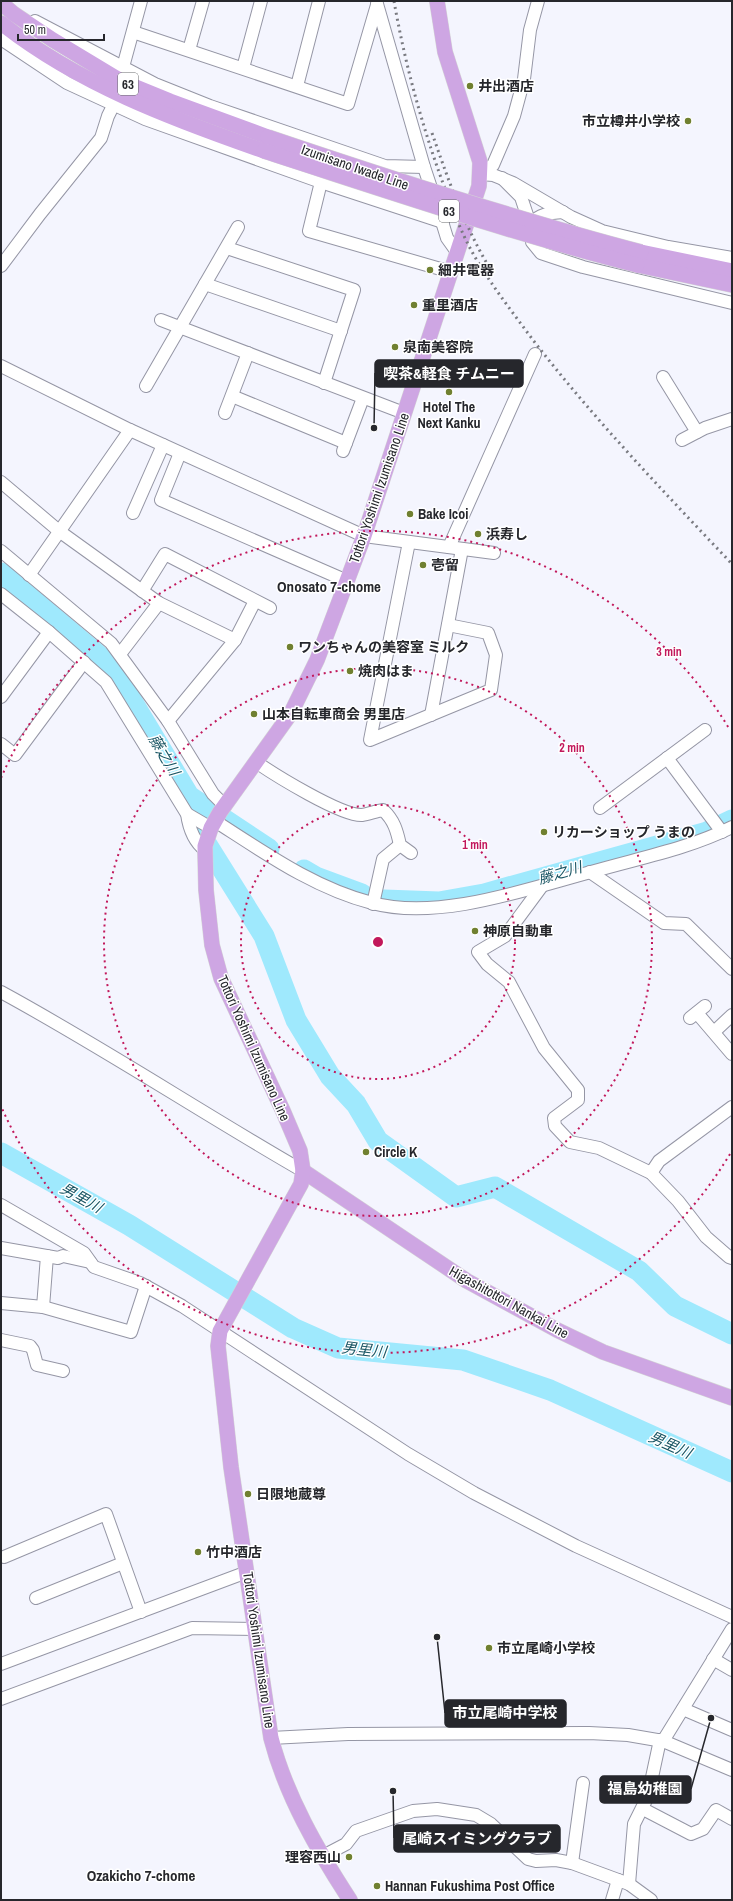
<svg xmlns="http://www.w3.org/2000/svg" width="733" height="1901" font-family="'Archivo Narrow','Noto Sans JP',sans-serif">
<rect width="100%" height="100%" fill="#f4f5fe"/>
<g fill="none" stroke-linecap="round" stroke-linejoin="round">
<g stroke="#9fe9fd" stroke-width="21">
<path d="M1,573l110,93 78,130 80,53"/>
<path d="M196,827l68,109 32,84 34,56 26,28 22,37 78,56 39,-10 144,84 36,35 57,28"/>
<path d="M304,870l12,7 46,17"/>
<path d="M384,900l55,2 45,-8 223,-62 25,-12"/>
<path d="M1,1153l128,72 164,103 45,20 125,12 87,30 182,82"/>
</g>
<g stroke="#9596a5" stroke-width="14">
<g id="minor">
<path d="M377,4l47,163 10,30"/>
<path d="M35,21l120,63 55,22 175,60 39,1"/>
<path d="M133,32l215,72 29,-99"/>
<path d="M1,39l66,44 78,36 176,63 122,40"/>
<path d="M189,50l14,-49"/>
<path d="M123,67l18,-66"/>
<path d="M243,68l18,-67"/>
<path d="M297,86l22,-85"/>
<path d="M480,174l13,1 20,8 58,34 31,14 66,16 64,11"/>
<path d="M480,174l13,-9 21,-49 10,-37 6,-49 8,-29"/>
<path d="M502,178l19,19 9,27 2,18 9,11 42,14 149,36"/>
<path d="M321,182l-12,49 142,41"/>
<path d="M440,215l7,23 10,14"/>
<path d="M530,224c10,-10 18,-11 33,-12"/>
<path d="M227,248l127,42 -30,93"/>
<path d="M1,266l39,-52 61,-76 7,-22 5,-10"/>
<path d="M205,284l136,47"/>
<path d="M161,320l243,93"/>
<path d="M1,366l129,64 234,106 130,17"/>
<path d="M663,377l34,55"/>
<path d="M146,386l92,-159"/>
<path d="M232,396l114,47"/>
<path d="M225,413l23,-60"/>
<path d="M682,440l23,-12 27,-9"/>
<path d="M343,451l20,-53"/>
<path d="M180,453l-19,47 186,81"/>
<path d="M1,482l58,49 100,72 76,37"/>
<path d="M133,513l30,-68"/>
<path d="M409,542l-39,198 121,-50 5,-35 -8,-22 -40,-8"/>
<path d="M449,547l86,-193"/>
<path d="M1,551l110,92 57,78 45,73 12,12"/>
<path d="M29,575l101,-145"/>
<path d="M142,591l23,-37 105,54"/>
<path d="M1,594l48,38 57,50 81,132c2,14 6,27 18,36"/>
<path d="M120,654l39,-51"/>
<path d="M1,697l48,-65"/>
<path d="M431,715l31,-166"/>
<path d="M168,721l67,-81 20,-39"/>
<path d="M1,744l14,11 69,-93"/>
<path d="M667,758l55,74"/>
<path d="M256,762c19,13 85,54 106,53 7,-1 14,-4 21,-5 11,10 14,21 17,35l11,8"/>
<path d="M600,808l105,-78"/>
<path d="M187,814l24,14"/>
<path d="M215,821c50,32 99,67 157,82 67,18 155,-14 219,-31 48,-14 97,-23 141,-45"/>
<path d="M590,872l74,51 22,1 46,45"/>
<path d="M542,886l-37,50 -27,16 9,12 22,18 35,66 34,42v10l-24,18 1,8 15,16 29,6 52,25 27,28 28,36 23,20 3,1"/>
<path d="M373,904l10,-45 17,-14"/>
<path d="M1,992c103,56 201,121 302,179"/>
<path d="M697,1013l35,41"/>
<path d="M690,1018l15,-12"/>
<path d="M714,1032l18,-17"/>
<path d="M651,1173l8,-12 73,-54"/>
<path d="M1,1205l83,48 10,14 46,16 42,23 226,148 66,39 102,53 156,71"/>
<path d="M1,1248l57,10 5,-2 27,6"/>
<path d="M1,1303l42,4 88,25 15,-46"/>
<path d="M43,1307l4,-51"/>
<path d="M1,1340l29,6 3,4 4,15 26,6"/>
<path d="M4,1557l102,-43 35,98"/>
<path d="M36,1598l87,-35"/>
<path d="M713,1659l19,11"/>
<path d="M1,1664l246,-92"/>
<path d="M1,1699l191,-71 63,1"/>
<path d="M683,1709l49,21"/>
<path d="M271,1738l77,-4 241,-1 39,2 35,6 69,29"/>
<path d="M663,1741l69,-112"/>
<path d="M643,1809l48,25 12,-5 13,-19 16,9"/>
<path d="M323,1856l23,-12 10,-13 57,-20 24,-2 39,6 15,9 37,35 8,2 20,-1 16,3 57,21 22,16"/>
<path d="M572,1863l11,-80"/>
<path d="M629,1884l5,-60 14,-28 12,-56"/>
<path d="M612,1900l6,-20"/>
</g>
</g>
<g stroke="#d4d4d5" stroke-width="16">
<g id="major">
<path d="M1,3l13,11 39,26 68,41 49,20 98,36"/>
<path d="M1,23c77,61 171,96 263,128"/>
<path d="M641,252l91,19"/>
<path d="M637,265l95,20"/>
<path d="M303,1171l164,110 90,49 46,22 129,46"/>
<path d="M350,1900c-32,-49 -64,-104 -79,-162l-40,-271 -13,-121 2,-15 81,-147 2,-13 -3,-20 -17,-40 -62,-133 -9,-33 -6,-55 -1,-44 6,-18 9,-16 71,-99 26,-53 47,-124 115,-350 1,-24 -35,-110 -8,-51"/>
</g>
</g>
<use href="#minor" stroke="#fff" stroke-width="12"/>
<use href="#major" stroke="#cea6e3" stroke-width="15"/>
<g stroke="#797a80" stroke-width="3" stroke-dasharray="2 4" stroke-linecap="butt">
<path d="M394,1c11,63 28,125 50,185 9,24 18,49 31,71 17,29 38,56 58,83 61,79 130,151 199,224"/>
<path d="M432,133c17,49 34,98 62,142"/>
</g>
<g stroke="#d4d4d5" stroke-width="16" stroke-linecap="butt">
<g id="major-bridge">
<path d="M268,137c124,42 247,82 373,115"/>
<path d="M264,151c124,40 247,82 373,114"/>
</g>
</g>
<use href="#major-bridge" stroke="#cea6e3" stroke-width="15"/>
</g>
<g fill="none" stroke="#c2185b" stroke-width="2" stroke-dasharray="2 4">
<circle cx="378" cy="942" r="137"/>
<circle cx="378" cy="942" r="274"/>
<path d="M730 1154A411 411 0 0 1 1 1106M1 778A411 411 0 0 1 730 730"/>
</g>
<g fill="#708030" stroke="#fff" stroke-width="1.5">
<circle cx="470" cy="86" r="4"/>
<circle cx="688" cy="121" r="4"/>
<circle cx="430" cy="270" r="4"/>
<circle cx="414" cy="305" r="4"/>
<circle cx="395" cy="347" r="4"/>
<circle cx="449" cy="392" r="4"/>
<circle cx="410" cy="514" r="4"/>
<circle cx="478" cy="534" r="4"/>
<circle cx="423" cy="565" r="4"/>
<circle cx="290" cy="647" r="4"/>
<circle cx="350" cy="671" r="4"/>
<circle cx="254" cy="714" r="4"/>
<circle cx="544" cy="832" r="4"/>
<circle cx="475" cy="931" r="4"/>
<circle cx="366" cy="1152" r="4"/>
<circle cx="248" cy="1494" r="4"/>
<circle cx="198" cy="1552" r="4"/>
<circle cx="489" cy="1648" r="4"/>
<circle cx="349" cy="1857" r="4"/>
<circle cx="377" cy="1886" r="4"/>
</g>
<g text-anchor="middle" stroke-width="3" stroke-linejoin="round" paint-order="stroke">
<g fill="#fff" stroke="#67686b" stroke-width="1">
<rect x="118" y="73" width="20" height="22" rx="3"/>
<rect x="439" y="200" width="20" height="22" rx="3"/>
</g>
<g font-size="13" font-weight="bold" fill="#26272c">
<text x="128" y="89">63</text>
<text x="449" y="216">63</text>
</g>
<g font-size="14" font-weight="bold" fill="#26272c" stroke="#fff" text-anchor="start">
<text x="478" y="91">井出酒店</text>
<text x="680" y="126" text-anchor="end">市立樽井小学校</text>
<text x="438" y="275">細井電器</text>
<text x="422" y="310">重里酒店</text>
<text x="403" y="352">泉南美容院</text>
<text x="449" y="412" text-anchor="middle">Hotel The<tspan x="449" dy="16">Next Kanku</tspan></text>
<text x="418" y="519">Bake Icoi</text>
<text x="486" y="539">浜寿し</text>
<text x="431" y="570">壱留</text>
<text x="298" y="652">ワンちゃんの美容室 ミルク</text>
<text x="358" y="676">焼肉はま</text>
<text x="262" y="719">山本自転車商会 男里店</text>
<text x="552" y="837">リカーショップ うまの</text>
<text x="483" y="936">神原自動車</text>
<text x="374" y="1157">Circle K</text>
<text x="256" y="1499">日限地蔵尊</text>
<text x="206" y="1557">竹中酒店</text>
<text x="497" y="1653">市立尾崎小学校</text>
<text x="341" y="1862" text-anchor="end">理容西山</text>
<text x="385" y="1891">Hannan Fukushima Post Office</text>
</g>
<g font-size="14" fill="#26272c" stroke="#fff">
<text transform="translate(355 167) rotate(19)" y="5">Izumisano Iwade Line</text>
<text transform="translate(379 488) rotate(-71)" y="5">Tottori Yoshimi Izumisano Line</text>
<text transform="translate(254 1048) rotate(66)" y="5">Tottori Yoshimi Izumisano Line</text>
<text transform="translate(509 1302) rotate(29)" y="5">Higashitottori Nankai Line</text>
<text transform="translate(259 1650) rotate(82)" y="5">Tottori Yoshimi Izumisano Line</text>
</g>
<g font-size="15" font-weight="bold" fill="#26272c" stroke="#fff">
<text x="329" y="592">Onosato 7-chome</text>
<text x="141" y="1881">Ozakicho 7-chome</text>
</g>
<g font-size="15" font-style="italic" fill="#1a5664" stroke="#fff">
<text transform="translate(164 755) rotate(59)" y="5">藤之川</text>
<text transform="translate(560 873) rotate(-16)" y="5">藤之川</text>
<text transform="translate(81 1198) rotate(29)" y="5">男里川</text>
<text transform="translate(364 1350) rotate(6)" y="5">男里川</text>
<text transform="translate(670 1445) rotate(24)" y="5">男里川</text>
</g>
</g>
<circle cx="378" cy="942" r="6" fill="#c2185b" stroke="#fff" stroke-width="2"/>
<g font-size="12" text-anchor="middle" font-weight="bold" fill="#c2185b" stroke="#fff" stroke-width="3" stroke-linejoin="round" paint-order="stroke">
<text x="669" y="656">3 min</text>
<text x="572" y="752">2 min</text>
<text x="475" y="849">1 min</text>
</g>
<path fill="none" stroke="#26272c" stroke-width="1.5" d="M374 428L375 373M437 1637L445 1713M711 1718L691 1789M393 1791L394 1838"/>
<g fill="#26272c" stroke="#fff" stroke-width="1.5">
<circle cx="374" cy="428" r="4"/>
<circle cx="437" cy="1637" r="4"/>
<circle cx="711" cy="1718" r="4"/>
<circle cx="393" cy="1791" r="4"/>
</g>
<g fill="#26272c" stroke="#26272c" stroke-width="1.5">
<rect x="375" y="360" width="148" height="27" rx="4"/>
<rect x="445" y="1700" width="121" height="27" rx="4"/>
<rect x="600" y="1776" width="91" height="27" rx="4"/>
<rect x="394" y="1825" width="166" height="27" rx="4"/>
</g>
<g font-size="15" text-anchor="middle" font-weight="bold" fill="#fff">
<text x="449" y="379">喫茶&amp;軽食 チムニー</text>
<text x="505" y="1718">市立尾崎中学校</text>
<text x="645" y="1794">福島幼稚園</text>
<text x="477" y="1844">尾崎スイミングクラブ</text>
</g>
<rect width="733" height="1901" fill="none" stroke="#26272c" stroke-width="4"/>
<path d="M18 34v6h86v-6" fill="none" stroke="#26272c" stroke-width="2"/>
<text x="24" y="34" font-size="12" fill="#26272c" stroke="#ffffff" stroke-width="3" paint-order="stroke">50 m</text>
</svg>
